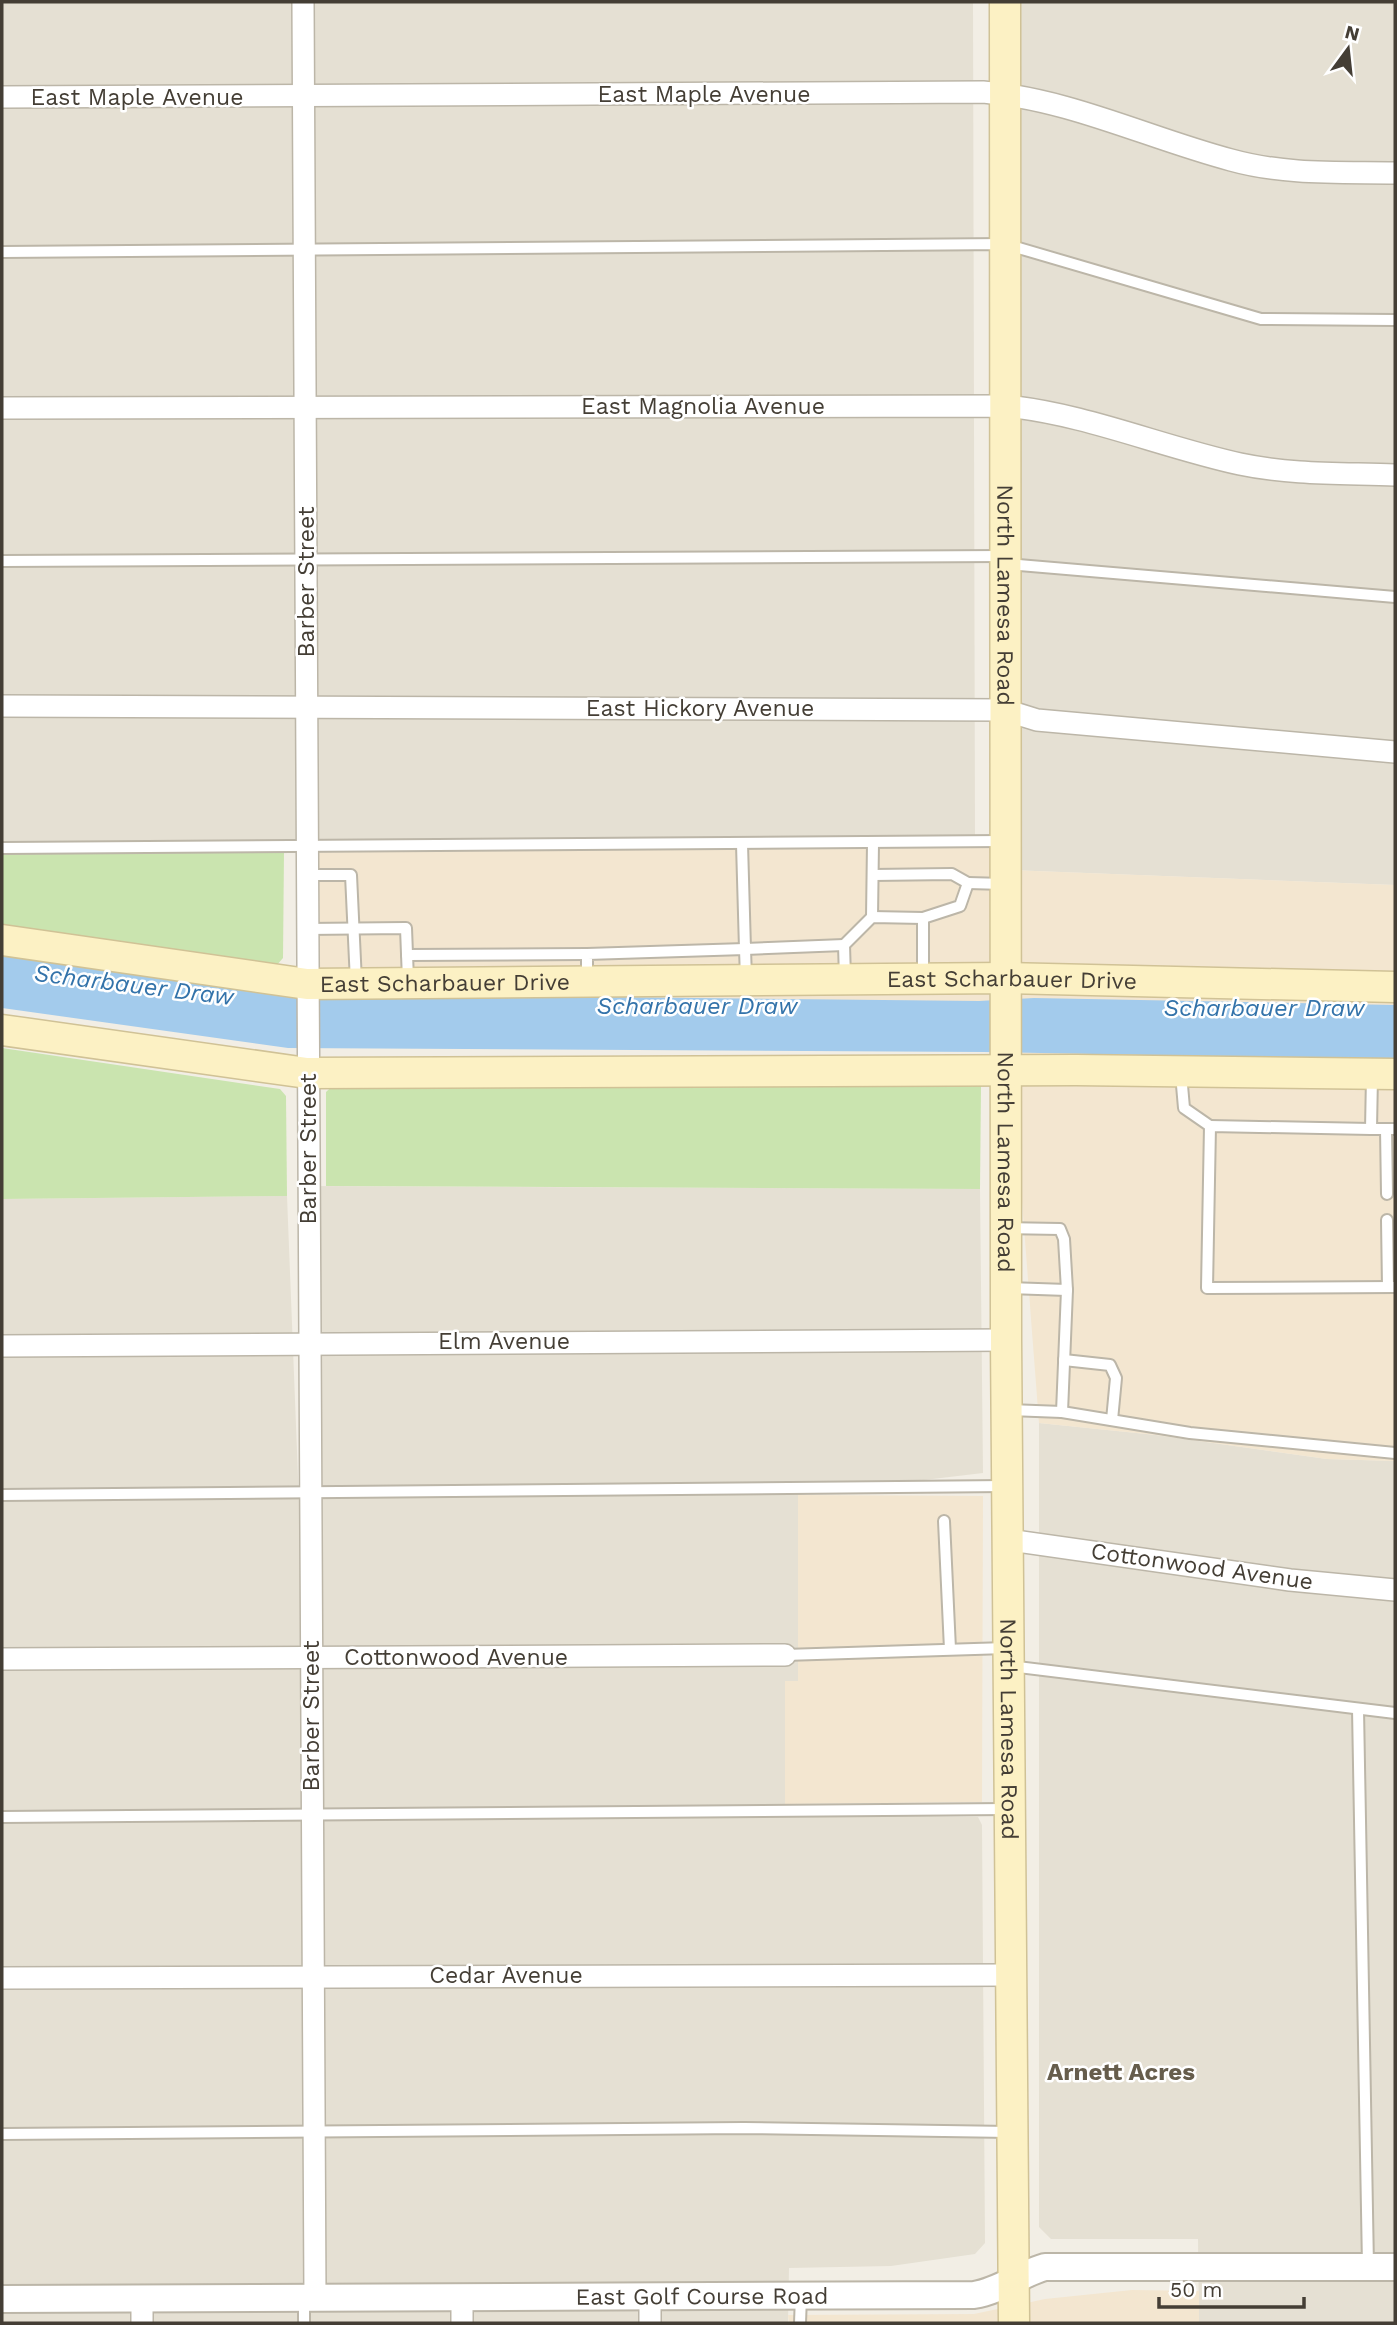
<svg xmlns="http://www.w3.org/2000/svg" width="1397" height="2325" font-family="'Work Sans',sans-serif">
<rect width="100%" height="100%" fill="#f2eee5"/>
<g fill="#e5e0d3">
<path d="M2,2h971l2,839 -973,1z"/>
<path d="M1004,2h391v883l-388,-15z"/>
<path d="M306,1186l674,3 3,284 -185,22v186l-13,1 1,133 192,2 4,8 3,418 -10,11 -84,12 -102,2 -1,55h-786v-1124l285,-3 23,587z"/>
<path d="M1039,1423l117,12 171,24 68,2v862h-196l-1,-84h-147l-12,-12z"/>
</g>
<g fill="#f3e6d0">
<path d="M1007,847l1,23 387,15v576l-68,-2 -171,-24 -117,-12 -30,-392 -700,-4 -1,-178z"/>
<path d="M798,1495l185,1 -1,306 -197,2v-123h13z"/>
<path d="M1132,2290l67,1v32h-410l-1,-8 186,-1 71,-15z"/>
</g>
<g fill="#cae4af">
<path d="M284,851l-1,107 -7,8 -274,-39v-75z"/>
<path d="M2,1048l278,41 6,7 1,100 -285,3z"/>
<path d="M338,1081h636l7,5 -1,103 -654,-3v-94z"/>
</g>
<path fill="#a3cbec" d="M2,954l320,40 657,7 55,-3 361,7v55l-411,-8 -696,-4 -286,-40z"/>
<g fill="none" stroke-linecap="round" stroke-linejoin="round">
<g stroke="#bcb6a8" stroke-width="14">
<g id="service">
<path d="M2,252l1003,-8 256,75 134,1"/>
<path d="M2,561l1001,-5"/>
<path d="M1008,564l387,33"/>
<path d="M742,844l3,105 99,-4"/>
<path d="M2,848l1001,-7"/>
<path d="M307,875h44l5,107"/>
<path d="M968,883l36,1"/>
<path d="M872,917l1,-74"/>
<path d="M923,918v60"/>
<path d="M306,929l100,-1 2,52"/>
<path d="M407,955l180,-1"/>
<path d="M845,978l-1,-33 28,-28 51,1 37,-12 8,-23 -16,-9 -79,1"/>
<path d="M587,979v-25l158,-5 1,29"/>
<path d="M1181,1074l3,34 26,18"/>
<path d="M1372,1076l-1,53h24"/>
<path d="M1371,1129l-161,-3 -3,162 188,-1"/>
<path d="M1386,1129l1,65"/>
<path d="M1387,1220l1,67"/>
<path d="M1007,1288l60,2 -3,-51 -4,-10 -53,-1"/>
<path d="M1064,1360l46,5 6,13 -4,42"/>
<path d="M1010,1410l52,2 128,21 205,20"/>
<path d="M1062,1412l5,-122"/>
<path d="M2,1495l1004,-9"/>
<path d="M944,1521l6,128"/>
<path d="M785,1655l221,-7"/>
<path d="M1010,1666l385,47"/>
<path d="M1358,1709l10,557"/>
<path d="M2,1817l1005,-8"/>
<path d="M2,2134l742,-6 266,4"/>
<path d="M304,2298v25"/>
<path d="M800,2323l1,-27"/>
</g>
</g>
<g stroke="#bcb6a8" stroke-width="24">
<g id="minor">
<path d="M303,2l12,2295"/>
<path d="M2,97l981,-5c86,7 165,46 248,68 54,15 108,12 164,13"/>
<path d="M2,408l1004,-2c80,8 156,41 234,58 52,11 103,9 155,11"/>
<path d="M2,706l1003,4 32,10 358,32"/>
<path d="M2,1346l1004,-6"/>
<path d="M1009,1540l281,40 105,10"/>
<path d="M2,1659l783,-4"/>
<path d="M2,1978l1008,-3"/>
<path d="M650,2297v26"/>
<path d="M462,2298v25"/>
<path d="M142,2299v24"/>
</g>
</g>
<g stroke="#bcb6a8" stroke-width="30">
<g id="tertiary">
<path id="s1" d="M2,2299l972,-4c26,-4 46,-21 71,-28h350"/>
</g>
</g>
<g stroke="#d0c296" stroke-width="33">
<g id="secondary">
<path id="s2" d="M1005,2l1,1338 8,983"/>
<path id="s3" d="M2,940l305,44 700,-6 388,9"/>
<path d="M2,1030l305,43 769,-3 319,4"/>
</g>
</g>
<use href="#service" stroke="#fff" stroke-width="10"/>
<use href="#minor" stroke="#fff" stroke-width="21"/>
<use href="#tertiary" stroke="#fff" stroke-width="26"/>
<use href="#secondary" stroke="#fcf1c4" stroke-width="30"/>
</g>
<g text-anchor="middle" stroke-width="5" stroke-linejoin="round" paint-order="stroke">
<g font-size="23" fill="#443e35" stroke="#fff">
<text x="704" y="102">East Maple Avenue</text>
<text x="137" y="105">East Maple Avenue</text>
<text x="703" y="414">East Magnolia Avenue</text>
<text transform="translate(306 582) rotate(-90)" y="8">Barber Street</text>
<text dy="8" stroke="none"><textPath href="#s2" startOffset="593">North Lamesa Road</textPath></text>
<text x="700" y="716">East Hickory Avenue</text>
<text dy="8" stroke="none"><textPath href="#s3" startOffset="1013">East Scharbauer Drive</textPath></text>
<text dy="8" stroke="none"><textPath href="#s3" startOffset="446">East Scharbauer Drive</textPath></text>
<text transform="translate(308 1149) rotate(-90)" y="8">Barber Street</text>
<text dy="8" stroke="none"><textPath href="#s2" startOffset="1160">North Lamesa Road</textPath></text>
<text x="504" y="1349">Elm Avenue</text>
<text transform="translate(1202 1566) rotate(8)" y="8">Cottonwood Avenue</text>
<text x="456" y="1665">Cottonwood Avenue</text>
<text transform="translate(311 1716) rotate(-90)" y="8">Barber Street</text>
<text dy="8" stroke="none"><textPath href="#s2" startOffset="1727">North Lamesa Road</textPath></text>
<text x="506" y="1983">Cedar Avenue</text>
<text dy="8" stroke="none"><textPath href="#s1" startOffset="700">East Golf Course Road</textPath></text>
</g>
<g font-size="24" font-style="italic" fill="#3373aa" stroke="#fff">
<text transform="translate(134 985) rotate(7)" y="8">Scharbauer Draw</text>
<text x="697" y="1014">Scharbauer Draw</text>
<text x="1264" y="1016">Scharbauer Draw</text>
</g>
<g font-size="24" font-weight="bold" fill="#665d4c" stroke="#fff">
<text x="1121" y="2080">Arnett Acres</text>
</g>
</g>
<rect width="1397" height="2325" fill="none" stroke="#443e35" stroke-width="7"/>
<g transform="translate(1348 49) rotate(15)" stroke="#ffffff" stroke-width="5" paint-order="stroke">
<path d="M0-5L12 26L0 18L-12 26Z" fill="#443e35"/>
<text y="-10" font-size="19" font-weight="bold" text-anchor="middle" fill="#443e35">N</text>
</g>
<path d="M1159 2297v10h145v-10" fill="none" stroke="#443e35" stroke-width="3.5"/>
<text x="1170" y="2297" font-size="21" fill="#443e35" stroke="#ffffff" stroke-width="5" paint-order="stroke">50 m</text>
</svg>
